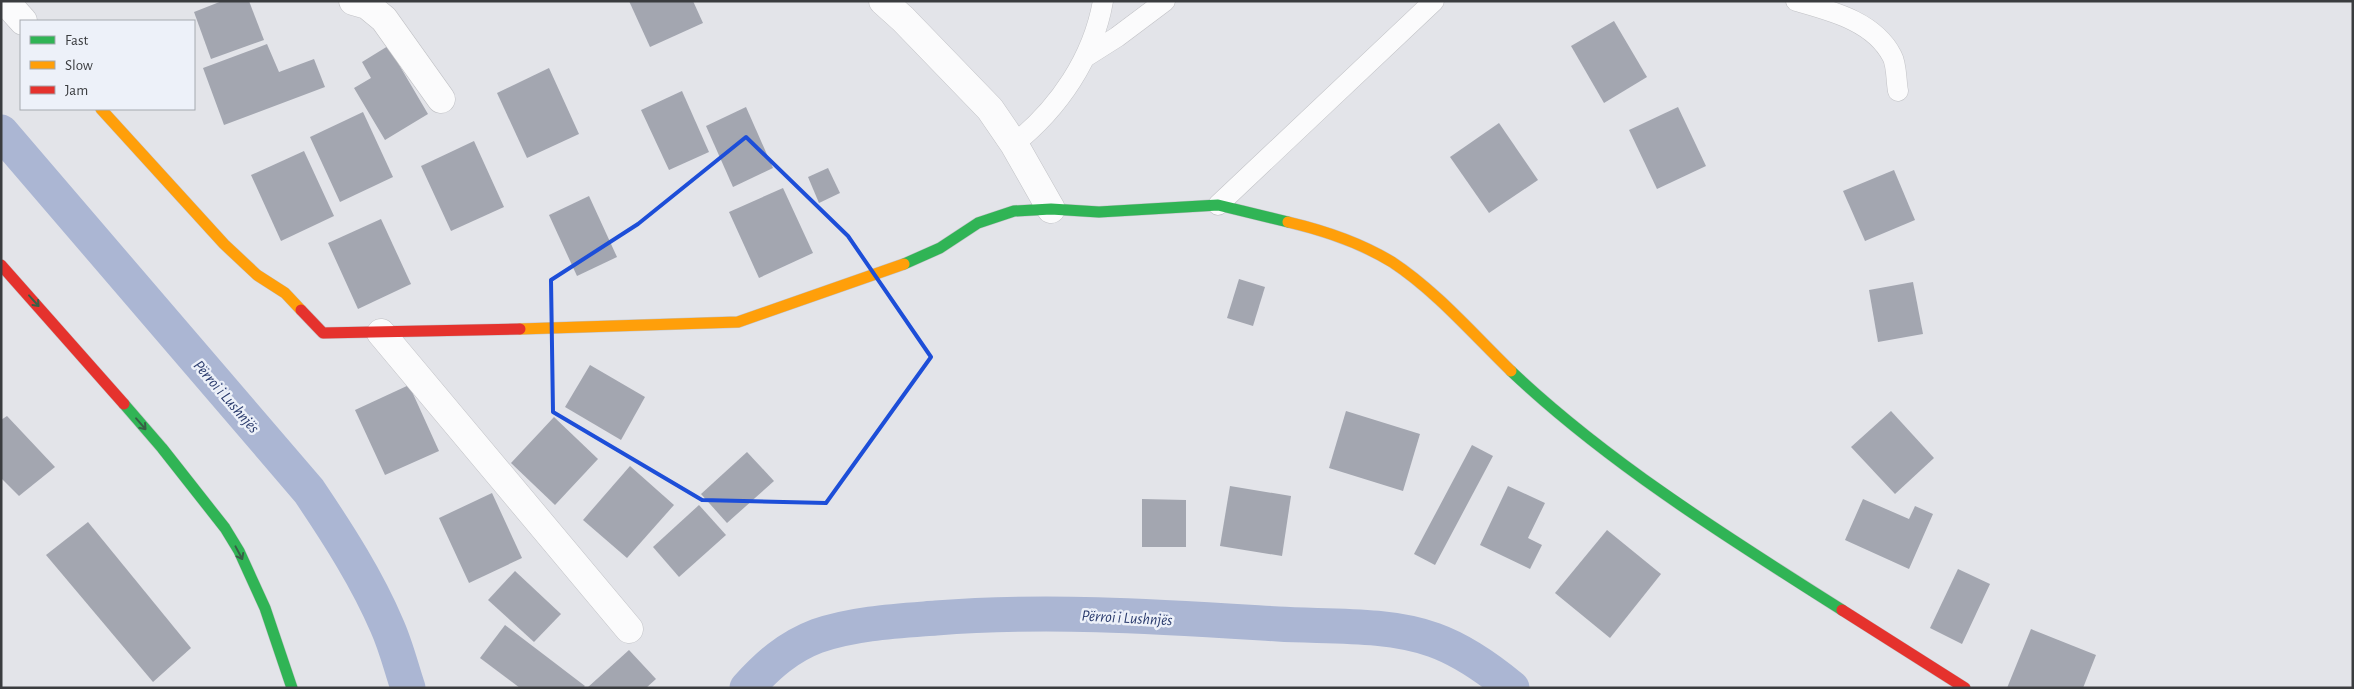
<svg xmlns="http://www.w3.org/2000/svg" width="2354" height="689" font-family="'Alegreya Sans',sans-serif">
<rect width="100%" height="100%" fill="#e3e4e9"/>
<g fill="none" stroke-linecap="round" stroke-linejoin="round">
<g stroke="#abb6d3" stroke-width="35">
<path d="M1,132l308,359c29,43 58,88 78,135 9,20 14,41 21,62"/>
<path d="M747,688c21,-23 41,-41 70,-52 38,-13 80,-15 119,-18 115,-9 228,-1 342,6 49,3 109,-1 156,16 28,10 55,29 78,48"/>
</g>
</g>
<g fill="#a3a6b0">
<path d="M222,1h27l15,39 -53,19 -17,-47z"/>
<path d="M629,1h64l10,22 -53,24z"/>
<path d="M1614,21l33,56 -43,26 -33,-57z"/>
<path d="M267,44l12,28 35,-13 11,28 -101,38 -21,-57z"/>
<path d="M388,46l40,68 -43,26 -31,-52 17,-10 -9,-16z"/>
<path d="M549,68l30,66 -52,24 -30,-65z"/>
<path d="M682,91l27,61 -40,18 -28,-60z"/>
<path d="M746,107l27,61 -40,19 -27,-61z"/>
<path d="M1678,107l28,59 -49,23 -28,-59z"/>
<path d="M363,112l30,65 -53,25 -30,-65z"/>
<path d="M1499,123l39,57 -49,33 -39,-56z"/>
<path d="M474,141l30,66 -53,24 -30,-65z"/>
<path d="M304,151l30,65 -53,25 -30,-66z"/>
<path d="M828,168l12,25 -21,10 -11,-26z"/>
<path d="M1894,170l21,50 -50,21 -22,-50z"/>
<path d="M783,188l30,65 -54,25 -30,-66z"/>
<path d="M589,196l28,61 -40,19 -28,-61z"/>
<path d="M381,219l30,65 -53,25 -30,-66z"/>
<path d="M1239,279l26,8 -12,39 -26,-8z"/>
<path d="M1913,282l10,52 -45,8 -9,-52z"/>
<path d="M590,365l55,32 -24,43 -56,-33z"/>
<path d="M409,385l30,66 -54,24 -30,-65z"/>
<path d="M1346,411l74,23 -17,57 -74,-23z"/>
<path d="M1891,411l43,47 -39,36 -44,-47z"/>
<path d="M7,416l48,51 -36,29 -18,-18v-58z"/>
<path d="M554,417l44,42 -43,46 -44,-42z"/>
<path d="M1472,445l21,11 -58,109 -21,-11z"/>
<path d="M747,452l27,29 -47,42 -26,-29z"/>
<path d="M630,466l44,39 -47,53 -44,-38z"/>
<path d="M1230,486l61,10 -9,60 -62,-10z"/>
<path d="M1508,486l37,17 -17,35 14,7 -12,24 -50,-24z"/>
<path d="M492,493l30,65 -53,25 -30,-65z"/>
<path d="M1142,499l44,1v47h-44z"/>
<path d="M1863,499l46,20 6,-13 18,8 -24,55 -64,-29z"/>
<path d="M699,505l27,30 -47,42 -26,-30z"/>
<path d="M88,522l103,126 -38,34 -107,-127z"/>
<path d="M1607,530l54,44 -51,64 -55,-45z"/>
<path d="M1958,569l32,15 -28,60 -32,-16z"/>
<path d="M515,571l46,43 -27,28 -46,-42z"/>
<path d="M505,625l80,61 -2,2h-63l-40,-30z"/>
<path d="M2031,629l65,26 -13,33h-76z"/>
<path d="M629,650l27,29 -10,9h-59z"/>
</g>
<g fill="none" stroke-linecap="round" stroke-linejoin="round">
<g stroke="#c1c2c6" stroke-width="21">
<g id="lane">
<path d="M1796,1c35,10 78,20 96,55 5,9 4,25 6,35"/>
<path d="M1087,56l30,-19 48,-36"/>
<path d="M1014,144c45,-36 79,-86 89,-143"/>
<path d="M1218,205l216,-204"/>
</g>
</g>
<g stroke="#c1c2c6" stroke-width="29">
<g id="street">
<path d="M5,1l18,20"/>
<path d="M353,1l14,4 17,14 57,80"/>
<path d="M883,1l20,18 87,90 24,35 37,65"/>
<path d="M381,333l248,296"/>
</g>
</g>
<g stroke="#c1c2c6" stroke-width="12">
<g id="fast">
<path d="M904,264l36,-16 38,-25 36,-12 37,-2 48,3 119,-7 70,17"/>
<path d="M1511,371c97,92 219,168 331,239"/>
<path d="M124,404l38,44 63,80 14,23 26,57 27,80"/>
</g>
</g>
<g stroke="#c1c2c6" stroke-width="12">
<g id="slow">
<path d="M101,109l123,135 33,31 28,18 16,17"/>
<path d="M1288,222c34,8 73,21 104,40 44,29 81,72 119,109"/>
<path d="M520,329l218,-7 166,-58"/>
</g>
</g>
<g stroke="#c1c2c6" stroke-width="12">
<g id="jam">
<path d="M1,265l123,139"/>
<path d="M301,310l22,23 197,-4"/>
<path d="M1842,610l123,78"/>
</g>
</g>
<use href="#lane" stroke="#fbfbfc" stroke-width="20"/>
<use href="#street" stroke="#fbfbfc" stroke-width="28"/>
<use href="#fast" stroke="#30b455" stroke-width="11"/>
<use href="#slow" stroke="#ff9f0a" stroke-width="11"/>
<use href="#jam" stroke="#e5322d" stroke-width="11"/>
</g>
<defs><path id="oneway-shaft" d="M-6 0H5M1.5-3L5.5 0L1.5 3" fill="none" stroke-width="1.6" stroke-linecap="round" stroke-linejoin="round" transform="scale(1.25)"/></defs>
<g stroke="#376046">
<use href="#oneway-shaft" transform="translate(34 301) rotate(48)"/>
<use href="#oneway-shaft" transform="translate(141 424) rotate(49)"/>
<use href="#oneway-shaft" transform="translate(239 553) rotate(62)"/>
</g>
<path fill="none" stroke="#1d4ed8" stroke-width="4" stroke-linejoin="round" d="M746,137l102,99 83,121 -105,146 -124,-3 -149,-88 -2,-132 87,-56z"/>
<g text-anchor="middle" stroke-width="5" stroke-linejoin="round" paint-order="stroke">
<g font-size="16" font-style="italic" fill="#2b3c6e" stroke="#edf1f9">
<text transform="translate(227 396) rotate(49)" y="6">Përroi i Lushnjës</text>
<text transform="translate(1127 617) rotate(3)" y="6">Përroi i Lushnjës</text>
</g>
</g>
<rect width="2354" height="689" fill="none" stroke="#3a3c3f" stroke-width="5"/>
<rect x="20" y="20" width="175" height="90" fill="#edf1f9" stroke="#a5a9af"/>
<rect x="30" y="36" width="25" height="8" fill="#30b455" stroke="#a5a9af"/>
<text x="65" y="45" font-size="15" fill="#3a3c3f">Fast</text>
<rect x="30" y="61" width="25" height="8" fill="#ff9f0a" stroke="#a5a9af"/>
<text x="65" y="70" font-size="15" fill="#3a3c3f">Slow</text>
<rect x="30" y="86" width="25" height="8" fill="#e5322d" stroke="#a5a9af"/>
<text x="65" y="95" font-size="15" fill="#3a3c3f">Jam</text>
</svg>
